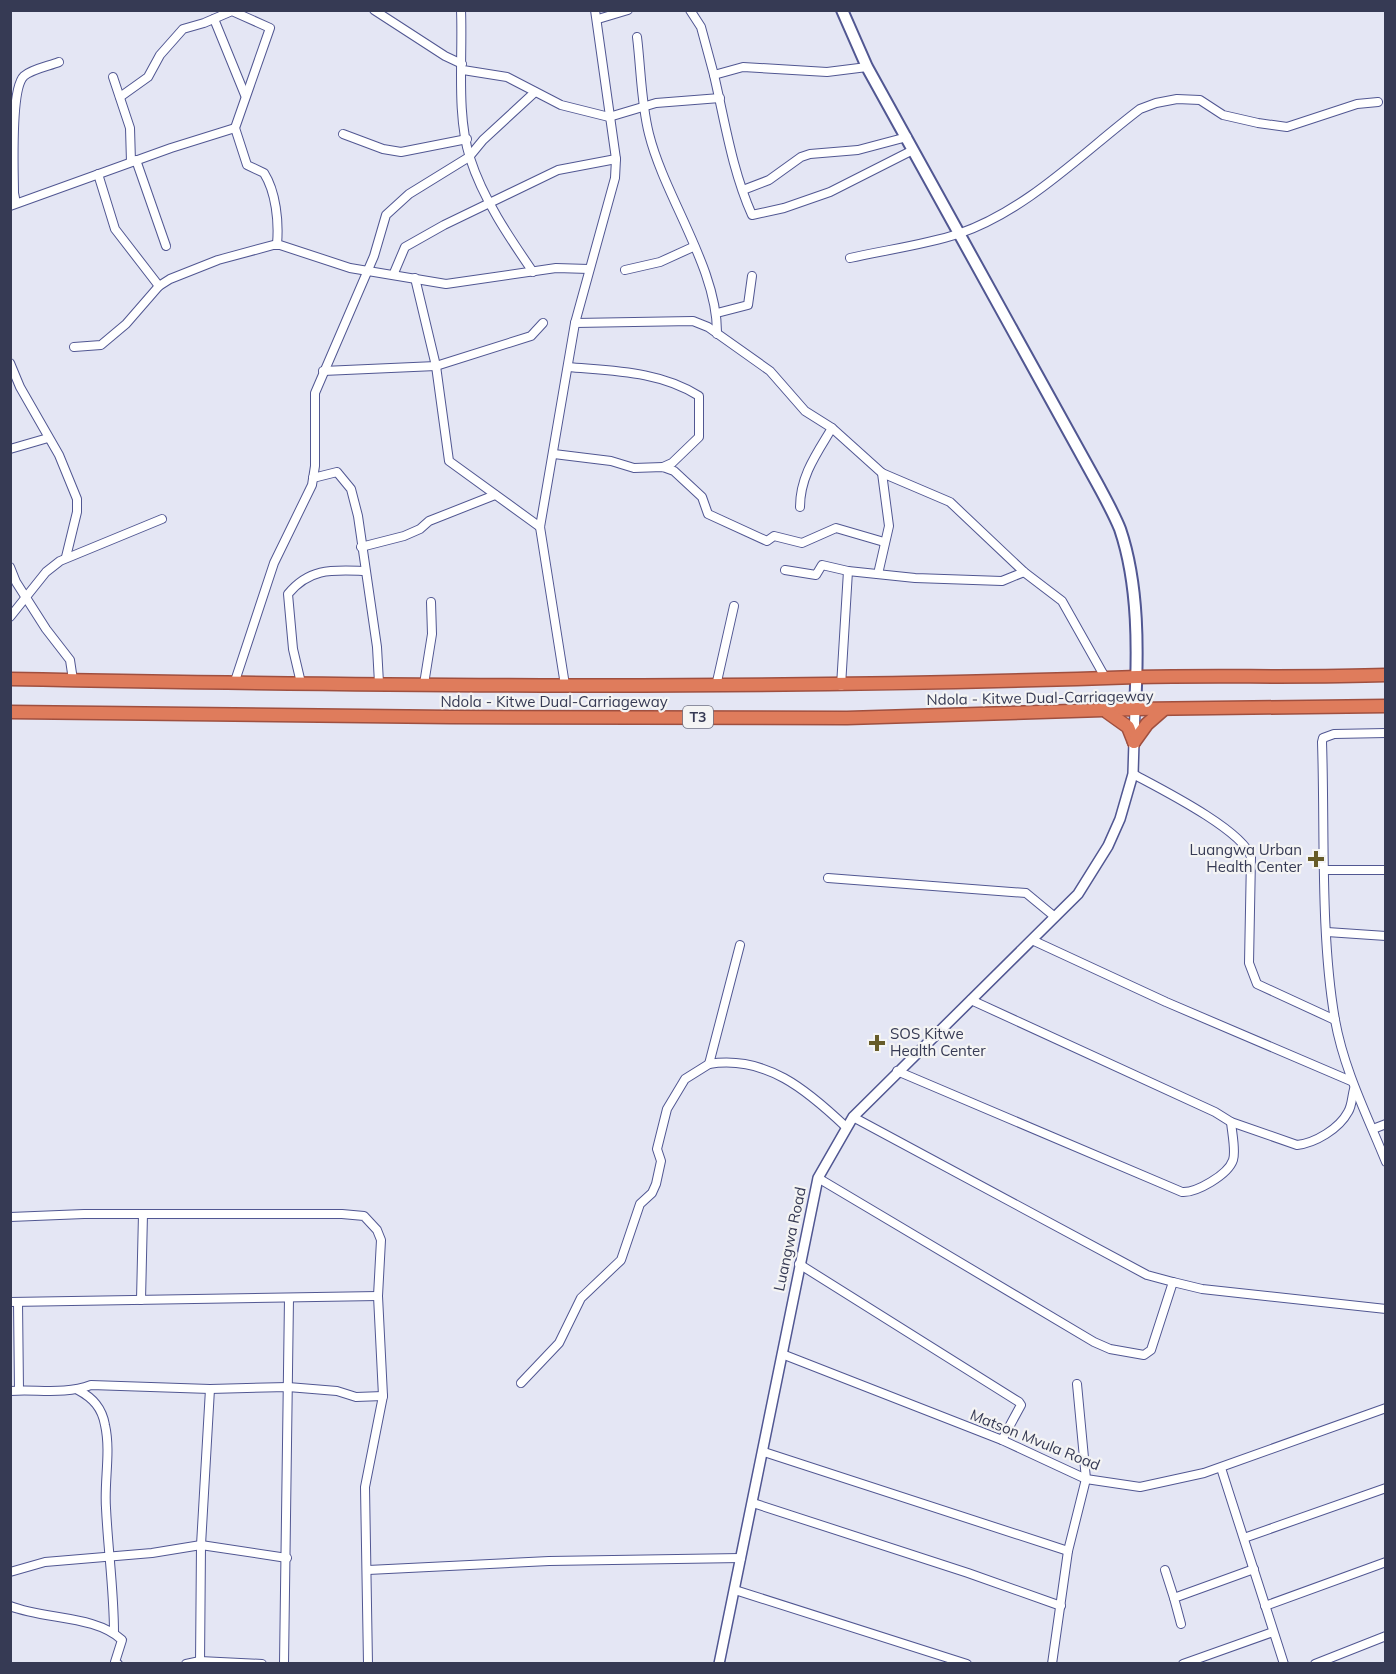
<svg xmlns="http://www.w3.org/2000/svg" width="1396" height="1674" font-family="Mulish,sans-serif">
<rect width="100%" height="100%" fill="#e4e6f4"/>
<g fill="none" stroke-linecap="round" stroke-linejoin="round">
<g stroke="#515792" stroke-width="10">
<g id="minor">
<path d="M374,10l71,46 17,8"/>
<path d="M461,10c2,47 -5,104 9,148 13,41 39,79 63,114"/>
<path d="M690,10l11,17 13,48"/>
<path d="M214,19l31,76"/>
<path d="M598,19l30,-9"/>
<path d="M637,37c4,32 4,66 12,97 16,64 69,135 68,200"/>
<path d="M867,67l-40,5 -84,-5 -29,8c11,47 18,95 38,140l32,-7 46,-16 83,-42"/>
<path d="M463,70l44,7 54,28 48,12 47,-14 64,-5"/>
<path d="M113,77l17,51 1,34"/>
<path d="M120,97l28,-20 12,-22 23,-26 21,-6 28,-12 38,17 -35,100 12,37 17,8c12,19 15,49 13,71"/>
<path d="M343,134l40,15 18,3 66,-13"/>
<path d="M136,160l30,86"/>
<path d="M98,174l17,55 44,57"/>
<path d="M743,190l26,-10 32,-23 9,-3 48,-4 49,-13"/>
<path d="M16,203l-2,-10c0,-22 -4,-104 10,-117 8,-7 25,-10 35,-14"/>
<path d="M10,206l161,-58 64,-20"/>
<path d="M850,258c35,-8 74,-13 108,-24 70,-24 124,-81 182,-125l16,-6 21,-4 23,1 23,15 35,8 29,4 70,-23 21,-2"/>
<path d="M625,270l35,-8 33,-15"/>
<path d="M394,273l11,-26 39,-22 114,-55 58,-11"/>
<path d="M415,278l21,88 13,95 91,66"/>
<path d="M717,313l31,-8 4,-29"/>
<path d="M575,323l118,-2 15,6 62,44 35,40 27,17 50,45 68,29 74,70 38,29 44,78"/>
<path d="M74,347l27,-2 25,-21 33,-38 11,-7 48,-19 59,-16 73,24 96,16 110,-16 33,1"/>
<path d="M10,363l10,24 39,68 18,44v13l-11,45"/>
<path d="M568,367c45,4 92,4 131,29v41l-27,26 -9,4"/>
<path d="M323,371l113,-5 95,-30 12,-13"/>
<path d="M10,449l38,-11"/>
<path d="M554,454l57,7 23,7 29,-1 11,4 28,26 6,17 59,27 7,-5 28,7 34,-15 48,14"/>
<path d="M313,478l24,-6 14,17 7,27 19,131 2,36"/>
<path d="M800,507c0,-31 17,-54 32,-79"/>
<path d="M361,547l43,-11 16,-7 9,-8 66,-26"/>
<path d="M10,567l6,15 30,47 24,31 3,20"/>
<path d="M785,570l31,5 6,-10 26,6 67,7 87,3 22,-9"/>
<path d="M878,574l11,-48 -7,-53"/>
<path d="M10,617l36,-45 14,-11 102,-42"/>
<path d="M301,683l-8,-34 -5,-55c22,-27 46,-24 77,-23"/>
<path d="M234,684l40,-121 38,-78 3,-19v-73l59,-137 12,-41 23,-21 60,-37 14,-17 52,-48"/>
<path d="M424,684l8,-50 -1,-32"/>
<path d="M565,685l-25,-158 35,-204 40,-145 1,-19 -21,-149"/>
<path d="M716,686l18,-80"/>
<path d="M841,686l7,-115"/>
<path d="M1386,733l-52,1 -11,4 -1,4c3,88 -2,192 13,278 9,50 32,95 51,142"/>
<path d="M1133,774c26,14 110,56 118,83l-2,106 8,21 78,36"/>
<path d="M1326,870h60"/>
<path d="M828,878l198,15 29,24"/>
<path d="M1327,932l59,4"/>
<path d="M1032,940l134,62 185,79"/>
<path d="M740,945l-31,119c57,-9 98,26 137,63"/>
<path d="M971,1000l244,112 16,10 66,23c18,-2 42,-16 51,-33 4,-6 4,-16 6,-23"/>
<path d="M897,1071l285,121c14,1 46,-17 51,-32 3,-9 -1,-27 -2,-38"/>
<path d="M1373,1129l13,-5"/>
<path d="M818,1178l276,164 16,7 34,6 7,-5 22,-68 -26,-7 -294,-158"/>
<path d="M10,1217l74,-3h258l22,2 13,14 4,10 -3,56 5,100 -18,91 3,177"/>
<path d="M799,1264l220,138 2,3 -19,35"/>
<path d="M1173,1282l29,7 184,20"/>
<path d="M141,1300l2,-86"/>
<path d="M10,1302l368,-6"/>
<path d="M18,1302l1,88"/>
<path d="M782,1354l220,86 84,39 54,8 64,-14 182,-65"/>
<path d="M521,1383l38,-40 22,-45 40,-38 19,-56 12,-11 4,-9 5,-23 -4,-12 10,-40 18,-30 24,-15"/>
<path d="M78,1390c15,8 24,18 27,35 6,27 -1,56 1,83 2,42 8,83 8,125"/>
<path d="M10,1391c28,-2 54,4 81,-6l119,4 78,-2 49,4 19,6 27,-1"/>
<path d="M764,1452l304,99"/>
<path d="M1221,1468l63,196"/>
<path d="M753,1503l215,70 93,33"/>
<path d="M1244,1538l142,-50"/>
<path d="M368,1570l181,-9 192,-3"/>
<path d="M1165,1570l9,28"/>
<path d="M10,1572l35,-10 107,-9 49,-8 86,13"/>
<path d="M735,1590l232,74"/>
<path d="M10,1606c36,14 85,9 112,34l-7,22 3,2"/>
<path d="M1265,1606l121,-44"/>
<path d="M1181,1624l-7,-26 80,-29"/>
<path d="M186,1664l14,-3 62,3"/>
<path d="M200,1664l1,-119 9,-156"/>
<path d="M284,1664l5,-366"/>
<path d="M1052,1664l16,-113 18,-72 -9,-95"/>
<path d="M1183,1664l90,-32"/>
<path d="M1315,1664l71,-28"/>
</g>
</g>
<g stroke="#515792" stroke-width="12">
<path id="tertiary" d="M719,1664l99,-486 35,-61 225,-223 30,-48 12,-27 13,-45 2,-65"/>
</g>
<g stroke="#515792" stroke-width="14">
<path id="secondary" d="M842,10l25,57 230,416c8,15 17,31 23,46 19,56 18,123 15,180"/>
</g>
<g stroke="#9f4f3f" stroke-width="15">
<g id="trunk">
<path d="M10,679c376,7 751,11 1127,-2 83,-2 166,1 249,-2"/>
<path d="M10,712l440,5 397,1 288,-9 251,-3"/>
<path d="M1107,712l21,15 6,15"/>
<path d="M1134,742l13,-18 16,-14"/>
</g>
</g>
<use href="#minor" stroke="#fff" stroke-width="8"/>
<use href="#tertiary" stroke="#fff" stroke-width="9"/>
<use href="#secondary" stroke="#fff" stroke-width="10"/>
<use href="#trunk" stroke="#df7c5c" stroke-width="12"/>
</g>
<g fill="#665b28" stroke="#f4f4f4" stroke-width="2">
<path d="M1313 850h6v6h6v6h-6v6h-6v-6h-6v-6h6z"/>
<path d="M874 1034h6v6h6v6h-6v6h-6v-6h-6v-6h6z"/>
</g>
<g text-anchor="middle" stroke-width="4.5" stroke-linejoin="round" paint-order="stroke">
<rect fill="#f4f4f4" stroke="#6f7284" stroke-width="1.5" x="683" y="706" width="30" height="22" rx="4.5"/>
<g font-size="14" font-weight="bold" fill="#363a54">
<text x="698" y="722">T3</text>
</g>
<g font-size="15" fill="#363a54" stroke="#f4f4f4">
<text transform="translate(1040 698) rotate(-1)" y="5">Ndola - Kitwe Dual-Carriageway</text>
<text x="554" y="707">Ndola - Kitwe Dual-Carriageway</text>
<text transform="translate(790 1239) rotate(-78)" y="5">Luangwa Road</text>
<text transform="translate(1035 1440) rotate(22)" y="5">Matson Mvula Road</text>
</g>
<g font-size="15" fill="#363a54" stroke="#f4f4f4" text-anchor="end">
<text x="1302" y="855">Luangwa Urban<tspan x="1302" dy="17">Health Center</tspan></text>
<text x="890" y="1039" text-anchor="start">SOS Kitwe<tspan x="890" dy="17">Health Center</tspan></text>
</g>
</g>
<rect width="1396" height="1674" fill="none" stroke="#363a54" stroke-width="24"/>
</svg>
